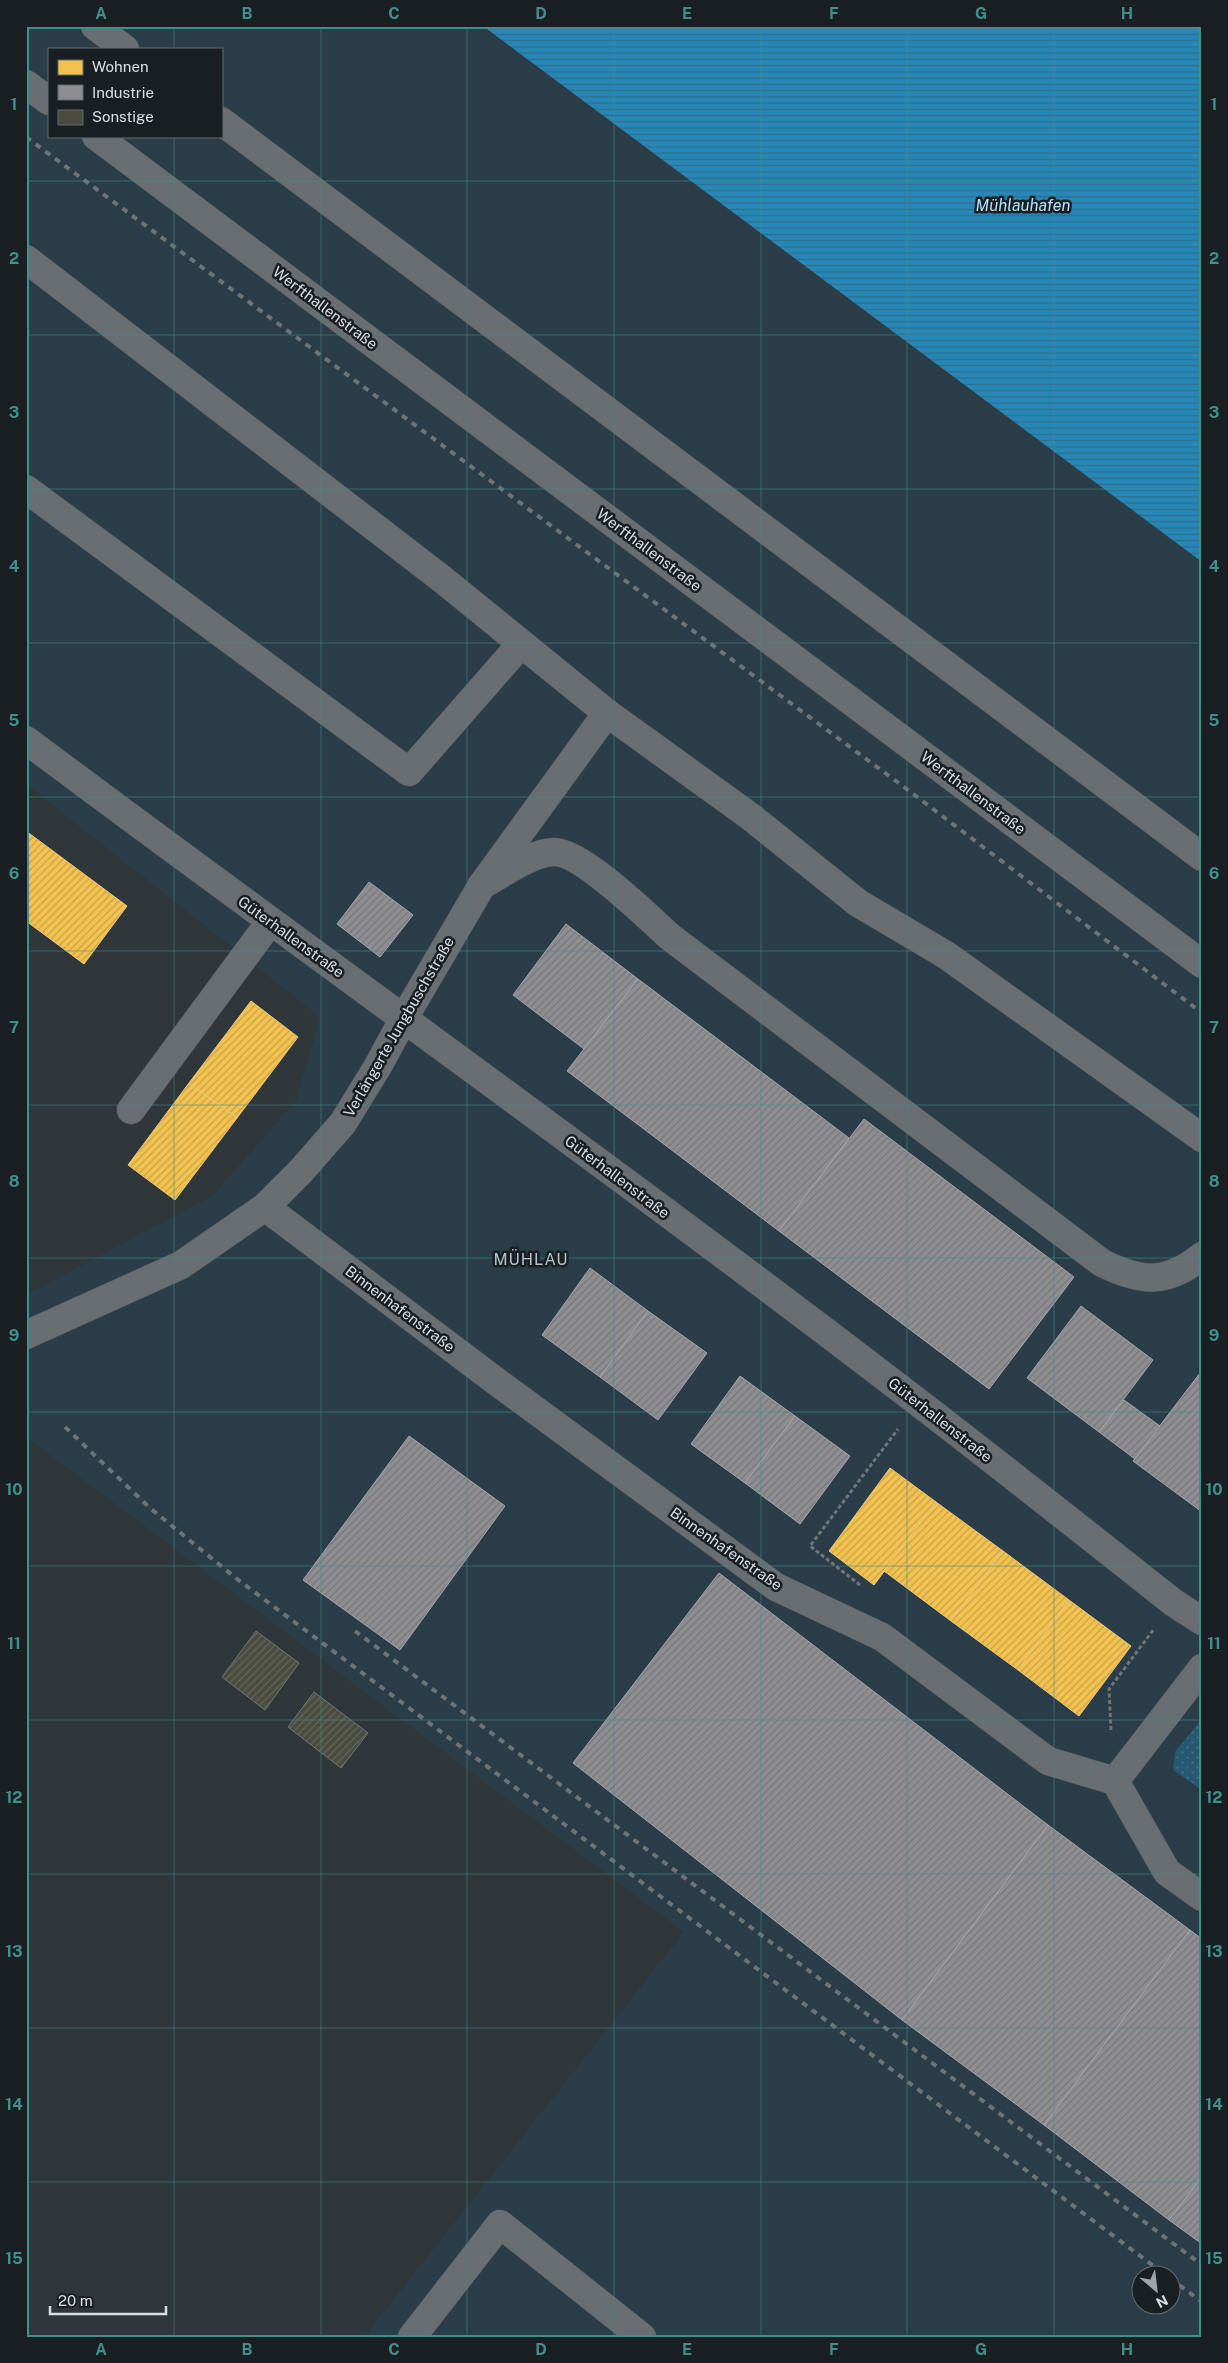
<svg xmlns="http://www.w3.org/2000/svg" width="1228" height="2363" font-family="'Public Sans',sans-serif">
<defs>
<pattern id="grass-dots" width="8" height="8" patternUnits="userSpaceOnUse" patternTransform="scale(1.25)"><rect width="8" height="8" fill="#275973"/><path d="M2 2h.1M6 6h.1" fill="none" stroke="#467187" stroke-width="1.8" stroke-linecap="round"/></pattern>
<pattern id="water-rules" width="6" height="5" patternUnits="userSpaceOnUse" patternTransform="scale(1.25)"><rect width="6" height="5" fill="#2787b6"/><path d="M0 2.5h6" fill="none" stroke="#306f8e"/></pattern>
<pattern id="homes-hatch" width="6" height="6" patternUnits="userSpaceOnUse" patternTransform="scale(1.25)"><rect width="6" height="6" fill="#f2c14e"/><path d="M-1 1l2-2M0 6l6-6M5 7l2-2" fill="none" stroke="#c6a24c"/></pattern>
<pattern id="industry-hatch" width="6" height="6" patternUnits="userSpaceOnUse" patternTransform="scale(1.25)"><rect width="6" height="6" fill="#8d8d92"/><path d="M-1 1l2-2M0 6l6-6M5 7l2-2" fill="none" stroke="#76777b"/></pattern>
<pattern id="building-hatch" width="6" height="6" patternUnits="userSpaceOnUse" patternTransform="scale(1.25)"><rect width="6" height="6" fill="#4a4c40"/><path d="M-1 1l2-2M0 6l6-6M5 7l2-2" fill="none" stroke="#63665b"/></pattern>
</defs>
<rect width="100%" height="100%" fill="#30373b"/>
<path fill="#2b3d48" fill-rule="evenodd" d="M26,26h457l719,536v1775h-838l320,-405 -658,-495v-149l4,5 182,-97 84,-95 24,-84 -294,-233zM49,49h172v87h-172zM1140,2276h30v30h-30z"/>
<path fill="url(#grass-dots)" d="M1202,1719v71l-29,-20 2,-18z"/>
<path fill="url(#water-rules)" d="M483,26h719v536z"/>
<g fill="url(#homes-hatch)" stroke="#eaca7b">
<path d="M26,831l101,75 -43,58 -58,-43z"/>
<path d="M251,1001l47,36 -61,81 -48,-35z"/>
<path d="M189,1083l48,35 -62,82 -47,-35z"/>
<path d="M890,1468l46,34 -62,83 -45,-34z"/>
<path d="M936,1502l67,49 -52,70 -67,-50z"/>
<path d="M1003,1551l66,49 -51,70 -67,-49z"/>
<path d="M1069,1600l62,46 -52,70 -61,-46z"/>
</g>
<g fill="url(#industry-hatch)" stroke="#a4a6ab">
<path d="M369,882l44,33 -33,42 -43,-33z"/>
<path d="M566,924l72,55 -54,70 -71,-54z"/>
<path d="M638,979l211,159 -70,93 -212,-160z"/>
<path d="M864,1119l210,158 -85,112 -210,-158z"/>
<path d="M590,1268l58,43 -48,66 -58,-42z"/>
<path d="M1081,1306l72,54 -54,72 -72,-54z"/>
<path d="M648,1311l59,42 -49,67 -58,-43z"/>
<path d="M1200,1373l2,1v138l-69,-51z"/>
<path d="M740,1376l55,40 -50,67 -54,-39z"/>
<path d="M1124,1400l36,26 -25,33 -36,-27z"/>
<path d="M795,1416l55,40 -50,68 -55,-41z"/>
<path d="M409,1436l96,70 -105,144 -97,-70z"/>
<path d="M719,1573l329,252 -146,195 -329,-257z"/>
<path d="M1048,1825l142,105 -146,195 -142,-105z"/>
<path d="M1190,1930l12,9v238l-33,43 -125,-95z"/>
<path d="M1202,2177v67l-33,-24z"/>
</g>
<g fill="url(#building-hatch)" stroke="#737574">
<path d="M256,1631l43,32 -34,47 -43,-33z"/>
<path d="M314,1692l54,41 -27,35 -53,-41z"/>
</g>
<g fill="none" stroke-linecap="round" stroke-linejoin="round">
<g stroke="#4f5558" stroke-width="29">
<g id="minor">
<path d="M95,26l30,23"/>
<path d="M26,84l23,17"/>
<path d="M221,121l981,736"/>
<path d="M96,136l1106,828"/>
<path d="M26,259l416,320 165,134 144,104 107,86 88,52 256,183"/>
<path d="M26,489l383,283 112,-128"/>
<path d="M26,740c297,222 599,437 893,663 86,66 170,133 255,200l28,18"/>
<path d="M482,885c21,-11 48,-32 72,-33 27,-1 95,66 116,85l432,326c39,19 64,22 100,-7"/>
<path d="M131,1110l139,-188"/>
<path d="M265,1207l232,175 279,205 106,50 166,124 67,20 52,91 35,25"/>
<path d="M26,1335l155,-70 84,-58 36,-36 42,-48 35,-57 26,-48 78,-133 125,-172"/>
<path d="M1115,1781l87,-113"/>
<path d="M412,2337l88,-113 142,113"/>
</g>
</g>
<g stroke="#707578" stroke-width="3" stroke-dasharray="4 2.5" stroke-linecap="butt">
<path d="M860,1585l-50,-39 88,-117"/>
<path d="M1111,1730l-2,-41 45,-60"/>
</g>
<use href="#minor" stroke="#696e72" stroke-width="28"/>
<g stroke="#6e7376" stroke-width="4" stroke-dasharray="6 6" stroke-linecap="butt">
<path d="M26,137l878,650 298,226"/>
<path d="M65,1427l85,81 87,71 930,697"/>
<path d="M355,1631l847,634"/>
<path d="M1170,2278l32,24"/>
</g>
</g>
<path fill="none" stroke="#41908c" stroke-width="1" stroke-opacity="0.55" d="M174,26v23M321,26v2311M467,26v2311M614,26v2311M761,26v2311M907,26v2311M1054,26v2311M174,136v2201M26,181h1176M26,335h1176M26,489h1176M26,643h1176M26,797h1176M26,951h1176M26,1105h1176M26,1258h1176M26,1412h1176M26,1566h1176M26,1720h1176M26,1874h1176M26,2028h1176M26,2182h1176"/>
<g text-anchor="middle" stroke-width="5" stroke-linejoin="round" paint-order="stroke">
<g font-size="15" fill="#d8e0e5" stroke="#191f22">
<text transform="translate(325 308) rotate(37)" y="5">Werfthallenstraße</text>
<text transform="translate(649 550) rotate(37)" y="5">Werfthallenstraße</text>
<text transform="translate(973 793) rotate(37)" y="5">Werfthallenstraße</text>
<text transform="translate(291 937) rotate(36)" y="5">Güterhallenstraße</text>
<text transform="translate(399 1027) rotate(-60)" y="5">Verlängerte Jungbuschstraße</text>
<text transform="translate(617 1177) rotate(37)" y="5">Güterhallenstraße</text>
<text transform="translate(400 1309) rotate(37)" y="5">Binnenhafenstraße</text>
<text transform="translate(940 1420) rotate(38)" y="5">Güterhallenstraße</text>
<text transform="translate(726 1549) rotate(35)" y="5">Binnenhafenstraße</text>
</g>
<g font-size="16" font-style="italic" fill="#b4e1fc" stroke="#191f22">
<text x="1023" y="211">Mühlauhafen</text>
</g>
<g font-size="16" letter-spacing="1" fill="#b4c4ce" stroke="#191f22">
<text x="531" y="1265">MÜHLAU</text>
</g>
</g>
<rect width="1228" height="2363" fill="none" stroke="#191f22" stroke-width="55"/>
<rect x="48" y="48" width="175" height="90" fill="#191f22" stroke="#656c70"/>
<rect x="58" y="60" width="25" height="15" fill="#f2c14e" stroke="#656c70"/>
<text x="92" y="72" font-size="15" fill="#d8e0e5">Wohnen</text>
<rect x="58" y="85" width="25" height="15" fill="#8d8d92" stroke="#656c70"/>
<text x="92" y="98" font-size="15" fill="#d8e0e5">Industrie</text>
<rect x="58" y="110" width="25" height="15" fill="#4a4c40" stroke="#656c70"/>
<text x="92" y="122" font-size="15" fill="#d8e0e5">Sonstige</text>
<g transform="translate(1156 2290) rotate(152)"><circle r="24" fill="#191f22" stroke="#656c70"/>
<path d="M0-4L9 19L0 12L-9 19Z" fill="#9da5aa"/>
<text y="-8" font-size="14" font-weight="bold" text-anchor="middle" fill="#d8e0e5">N</text>
</g>
<path d="M50 2306v8h116v-8" fill="none" stroke="#d8e0e5" stroke-width="2.5"/>
<text x="58" y="2306" font-size="15" fill="#d8e0e5" stroke="#191f22" stroke-width="4" paint-order="stroke">20 m</text>
<rect x="28" y="28" width="1172" height="2308" fill="none" stroke="#41908c" stroke-width="2"/>
<g font-size="16" text-anchor="middle" font-weight="bold" fill="#41908c">
<text x="101" y="19">A</text>
<text x="247" y="19">B</text>
<text x="394" y="19">C</text>
<text x="541" y="19">D</text>
<text x="687" y="19">E</text>
<text x="834" y="19">F</text>
<text x="981" y="19">G</text>
<text x="1127" y="19">H</text>
<text x="14" y="110">1</text>
<text x="1214" y="110">1</text>
<text x="14" y="264">2</text>
<text x="1214" y="264">2</text>
<text x="14" y="418">3</text>
<text x="1214" y="418">3</text>
<text x="14" y="572">4</text>
<text x="1214" y="572">4</text>
<text x="14" y="726">5</text>
<text x="1214" y="726">5</text>
<text x="14" y="879">6</text>
<text x="1214" y="879">6</text>
<text x="14" y="1033">7</text>
<text x="1214" y="1033">7</text>
<text x="14" y="1187">8</text>
<text x="1214" y="1187">8</text>
<text x="14" y="1341">9</text>
<text x="1214" y="1341">9</text>
<text x="14" y="1495">10</text>
<text x="1214" y="1495">10</text>
<text x="14" y="1649">11</text>
<text x="1214" y="1649">11</text>
<text x="14" y="1803">12</text>
<text x="1214" y="1803">12</text>
<text x="14" y="1957">13</text>
<text x="1214" y="1957">13</text>
<text x="14" y="2110">14</text>
<text x="1214" y="2110">14</text>
<text x="14" y="2264">15</text>
<text x="1214" y="2264">15</text>
<text x="101" y="2355">A</text>
<text x="247" y="2355">B</text>
<text x="394" y="2355">C</text>
<text x="541" y="2355">D</text>
<text x="687" y="2355">E</text>
<text x="834" y="2355">F</text>
<text x="981" y="2355">G</text>
<text x="1127" y="2355">H</text>
</g>
</svg>
